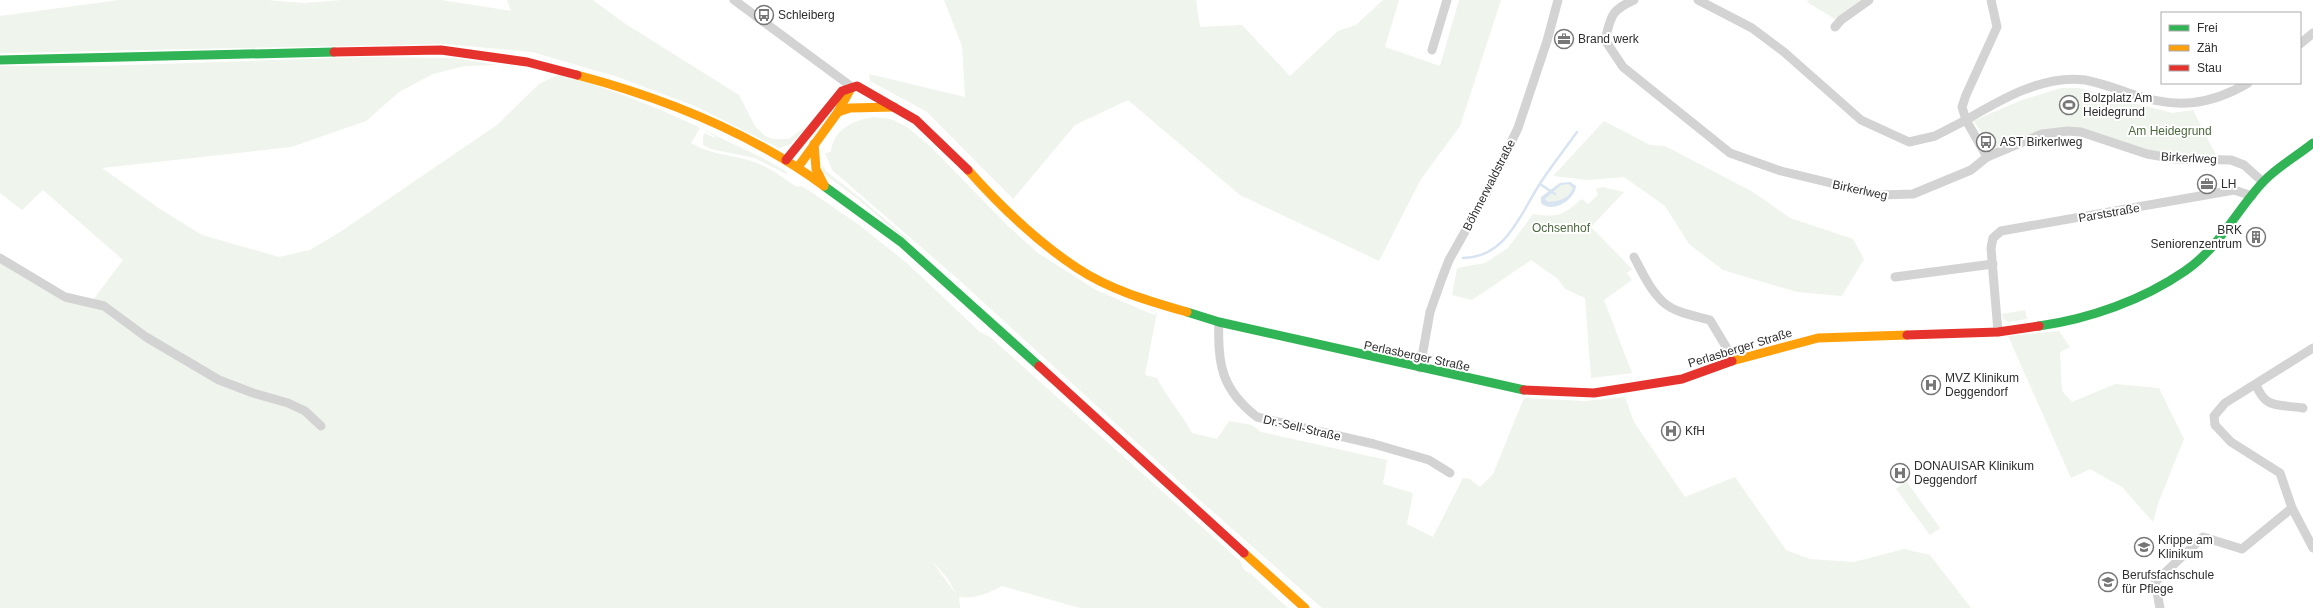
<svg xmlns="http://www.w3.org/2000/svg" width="2313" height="608" font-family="Helvetica,sans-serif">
<rect width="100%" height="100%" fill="#fff"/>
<g fill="#eff4ec" fill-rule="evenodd">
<path d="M119,0h148l37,3 38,-3h99l70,11 -4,-11h86l31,23 115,72 16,31 10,10 8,3h16l20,-15 -18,20 -12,4 -82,-41 -79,-30 -86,-25 -87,-8 -445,9v-37z"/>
<path d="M944,0h252l4,27 42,-2 48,51 48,-45 18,-6 27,-25h16l-14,47 55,19 19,-66h42l-41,126 -39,53 -42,82 -139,-66 -112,-95 -53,25 -62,74 -86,-87 -57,-31 -1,-7 96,23 -3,-51z"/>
<path d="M1809,0h52l-26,19 -28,-17z"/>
<path d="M368,57l86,1 43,7 -32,1 -32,8 -34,18 -33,29 -75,26 -189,21 58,41 42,26 77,22 31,-7 30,-18 157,-107 42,-41 21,-10c54,16 105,36 155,61 25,13 50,22 73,38l-1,1 -33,-16 -43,-9 -8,-4v-9l2,-3 9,5 1,-2 -15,-8 -9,15c21,13 44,11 66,20 14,5 27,16 40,24l4,-1 7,4 50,34 50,40 72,68 10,5 251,225 3,8 6,3 38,35h-208l-78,-22c-14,7 -26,13 -43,11l1,11h-960v-347c32,22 50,35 90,43l33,-44 -80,-70 -21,20 -22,-17v-127h101zM931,560l17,19 8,15z"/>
<path d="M2061,88h17l94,25 21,-3 24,47h-38l-36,-7 -37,-12 -50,-4 -61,16 -22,-29 49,-21z"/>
<path d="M874,117l17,2 16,8 24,20 77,79 30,27 58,37 58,25 3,-3 -12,63 12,3c10,20 25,36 35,55l25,6 12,-18 23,4 9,7 126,28 -4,24 30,9 -6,31 26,13 30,-59 7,1 10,8 13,-13 31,-76 61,3 40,-4 9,25 51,75 50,-20 51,73 24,9 44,3 50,-13 26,6 41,53h-649l-128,-113 -236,-216 -126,-109 -7,-17 6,-1c2,-23 23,-32 43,-35z"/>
<path d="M1604,121l46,24 15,1 88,46 37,26 63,21 11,20 -22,37 -45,-4 -74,-22 -34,-26 -24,-38 -41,-29 -36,3 -35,-4z"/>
<path d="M818,147l4,18 5,7 32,25 50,43 -1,2 -50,-43 -34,-25 -1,-3z"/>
<path d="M1569,184l4,4c-5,11 -13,13 -25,15l-3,-4 16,-14z"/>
<path d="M1602,187l22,5 -33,35 41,42 -5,4 5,7 -28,20 28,73 -41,5 -6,-80 -20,-9 -7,-10 -27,-19 -59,40 -20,-5 5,-27 28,-5 23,-15 25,-34c26,4 30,1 49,-15l6,5 10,-9 -2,-6z"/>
<path d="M2025,310l2,9 -19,3 -5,-3 -1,-5z"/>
<path d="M2059,331l11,16 -10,5 2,39 10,11 43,-18 44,4 25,51 -25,62 -6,21 -31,-35 -32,-18 -19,9 -63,-142z"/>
<path d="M1906,481l34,47 -10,7 -34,-46z"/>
</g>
<path fill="#d8e4f1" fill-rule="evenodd" d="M1570,182l6,4c-1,14 -24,28 -35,17v-6l19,-14zM1569,184l4,4c-5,11 -13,13 -25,14l-3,-3 16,-14z"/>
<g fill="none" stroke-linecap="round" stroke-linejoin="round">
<g stroke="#d8e4f1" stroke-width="2.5">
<path d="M1540,184l15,10"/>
<path d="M1463,258c44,-1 57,-44 78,-76 11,-17 24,-33 36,-50"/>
</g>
<g stroke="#d3d3d3" stroke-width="9">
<path d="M734,0l118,87"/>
<path d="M1634,0c-23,10 -23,16 -29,40l18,27 107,86 51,18 99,24 33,-1 58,-24 16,-13 55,-23 26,-3 13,1 66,22 29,5 55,1 13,5 19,17"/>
<path d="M1698,0l54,28 32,24 77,68 48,22 26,-6 31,-16 21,37"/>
<path d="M1991,0l6,27 -31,68 -4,12 4,13c34,-20 78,-46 119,-40 16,3 32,9 47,14 43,15 77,12 116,-11"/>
<path d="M1835,27l6,-7 28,-20"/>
<path d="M2300,44l13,-11"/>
<path d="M1432,50l15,-50"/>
<path d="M1634,257c8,15 16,33 29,45 12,11 32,14 47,18l24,40"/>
<path d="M0,258l65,39 39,9 42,31 73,43 34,13 35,10 17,8 16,15"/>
<path d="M1895,277l98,-13"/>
<path d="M1219,322c-2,42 3,68 38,95l117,27 55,16 21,13"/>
<path d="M1998,332l-7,-84 2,-10 8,-7 233,-41 18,6"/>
<path d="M1420,368l10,-56 12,-34 7,-18 36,-64 33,-68 29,-87 11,-41"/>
<path d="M2256,384c9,26 23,20 47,24"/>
<path d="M2292,508l21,40"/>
<path d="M2160,608l-5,-26 48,-45 39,12 50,-41 -12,-35 -49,-31 -16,-17 -1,-9 11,-13 88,-55"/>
</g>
<g stroke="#30b455" stroke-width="9">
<path d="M0,60l334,-8"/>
<path d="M824,186l77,56 138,124"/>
<path d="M1187,312l32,10 305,68"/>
<path d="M2039,326c50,-7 104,-26 146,-55 34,-23 51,-60 78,-89 14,-15 34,-26 50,-39"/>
</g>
<g stroke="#ff9f0a" stroke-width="9">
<path d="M577,75c87,23 173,57 247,111"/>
<path d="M838,112l12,-4 44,-1"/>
<path d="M814,144l2,25 8,16"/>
<path d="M798,167l40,-55 13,-24"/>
<path d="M968,170c32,36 68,71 109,98 33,22 72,33 110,44"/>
<path d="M1732,361l86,-23 89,-3"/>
<path d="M1244,553l61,55"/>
</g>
<g stroke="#e5322d" stroke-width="9">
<path d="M334,52l107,-2 86,12 50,13"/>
<path d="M786,160l56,-69 15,-5 59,34 52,50"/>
<path d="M1907,335l91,-3 41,-6"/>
<path d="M1039,366l205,187"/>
<path d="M1524,390l70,3 88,-14 50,-18"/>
</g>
</g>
<defs>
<g id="bus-ring" transform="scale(1)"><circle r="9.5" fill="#fff" stroke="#777" stroke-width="1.5"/><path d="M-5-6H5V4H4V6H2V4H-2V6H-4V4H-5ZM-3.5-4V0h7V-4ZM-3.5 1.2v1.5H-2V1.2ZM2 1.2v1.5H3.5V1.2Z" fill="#777"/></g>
<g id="office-ring" transform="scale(1)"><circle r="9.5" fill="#fff" stroke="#777" stroke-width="1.5"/><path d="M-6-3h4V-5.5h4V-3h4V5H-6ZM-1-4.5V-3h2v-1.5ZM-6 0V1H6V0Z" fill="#777"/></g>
<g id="stadium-ring" transform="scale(1)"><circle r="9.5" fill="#fff" stroke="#777" stroke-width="1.5"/><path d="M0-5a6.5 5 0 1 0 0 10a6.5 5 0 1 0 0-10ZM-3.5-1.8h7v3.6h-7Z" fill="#777"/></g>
<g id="building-ring" transform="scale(1)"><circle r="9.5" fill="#fff" stroke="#777" stroke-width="1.5"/><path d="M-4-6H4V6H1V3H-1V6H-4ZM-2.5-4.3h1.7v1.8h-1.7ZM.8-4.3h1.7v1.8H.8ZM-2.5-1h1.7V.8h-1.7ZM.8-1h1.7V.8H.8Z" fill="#777"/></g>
<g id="hospital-ring" transform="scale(1)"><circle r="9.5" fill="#fff" stroke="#777" stroke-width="1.5"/><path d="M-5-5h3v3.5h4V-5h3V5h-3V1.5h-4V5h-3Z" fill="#777"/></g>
<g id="school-ring" transform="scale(1)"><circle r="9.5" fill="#fff" stroke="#777" stroke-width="1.5"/><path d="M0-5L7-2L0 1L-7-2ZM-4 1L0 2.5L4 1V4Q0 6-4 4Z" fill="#777"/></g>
</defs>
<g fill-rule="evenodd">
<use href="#bus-ring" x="764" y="15"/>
<use href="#office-ring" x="1564" y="39"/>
<use href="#stadium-ring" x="2069" y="105"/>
<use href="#bus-ring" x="1986" y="142"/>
<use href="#office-ring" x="2207" y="184"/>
<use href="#building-ring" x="2256" y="237"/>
<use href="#hospital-ring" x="1931" y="385"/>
<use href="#hospital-ring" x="1671" y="431"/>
<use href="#hospital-ring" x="1900" y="473"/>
<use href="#school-ring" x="2144" y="547"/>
<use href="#school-ring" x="2108" y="582"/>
</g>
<g text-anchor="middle" stroke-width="4" stroke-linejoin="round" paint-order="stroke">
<g font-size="12" fill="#2e2e2e" stroke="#fff" text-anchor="start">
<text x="778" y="19">Schleiberg</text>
<text x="1578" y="43">Brand werk</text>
<text x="2083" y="102">Bolzplatz Am<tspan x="2083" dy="14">Heidegrund</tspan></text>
<text x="2000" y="146">AST Birkerlweg</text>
<text x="2221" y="188">LH</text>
<text x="2242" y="234" text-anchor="end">BRK<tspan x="2242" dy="14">Seniorenzentrum</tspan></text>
<text x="1945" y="382">MVZ Klinikum<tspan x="1945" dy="14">Deggendorf</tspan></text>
<text x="1685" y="435">KfH</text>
<text x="1914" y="470">DONAUISAR Klinikum<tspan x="1914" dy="14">Deggendorf</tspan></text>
<text x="2158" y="544">Krippe am<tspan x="2158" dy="14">Klinikum</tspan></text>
<text x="2122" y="579">Berufsfachschule<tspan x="2122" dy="14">für Pflege</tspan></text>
</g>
<g font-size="12" fill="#4b693c" stroke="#fff">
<text x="2170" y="135">Am Heidegrund</text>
<text x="1561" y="232">Ochsenhof</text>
</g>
<g font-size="12" fill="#2e2e2e" stroke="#fff">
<text transform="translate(2189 158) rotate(3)" y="4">Birkerlweg</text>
<text transform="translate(1489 185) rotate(-63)" y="4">Böhmerwaldstraße</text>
<text transform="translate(1860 190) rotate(12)" y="4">Birkerlweg</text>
<text transform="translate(2109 213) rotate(-10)" y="4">Parststraße</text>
<text transform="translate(1740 348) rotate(-17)" y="4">Perlasberger Straße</text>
<text transform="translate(1417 356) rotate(12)" y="4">Perlasberger Straße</text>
<text transform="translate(1302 428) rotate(13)" y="4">Dr.-Sell-Straße</text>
</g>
</g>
<rect x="2161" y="12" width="140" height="72" fill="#ffffff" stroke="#ababab"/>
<rect x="2169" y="25" width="20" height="6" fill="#30b455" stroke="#ababab"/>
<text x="2197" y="32" font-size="12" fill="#2e2e2e">Frei</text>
<rect x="2169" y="45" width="20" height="6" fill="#ff9f0a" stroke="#ababab"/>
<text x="2197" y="52" font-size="12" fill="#2e2e2e">Zäh</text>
<rect x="2169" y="65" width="20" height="6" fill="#e5322d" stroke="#ababab"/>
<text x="2197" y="72" font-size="12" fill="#2e2e2e">Stau</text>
</svg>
